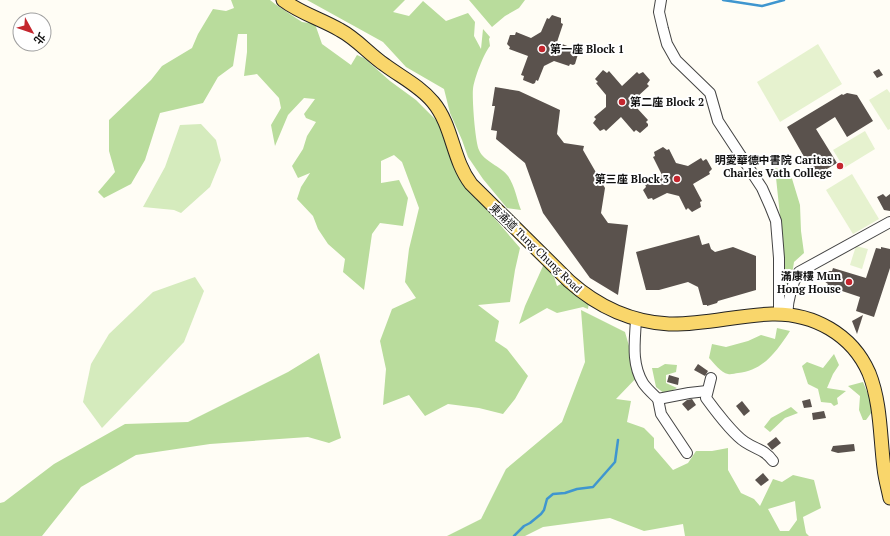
<svg xmlns="http://www.w3.org/2000/svg" width="890" height="536" font-family="'PT Serif','Noto Sans TC',serif">
<rect width="100%" height="100%" fill="#fffdf5"/>
<g fill="#d5ebbd">
<path d="M201,124l15,16 5,20 -11,27 -29,26 -7,-3 -31,-3 22,-40 15,-42z"/>
<path d="M195,277l9,14 -20,51 -82,86 -19,-26 8,-38 18,-30 44,-42z"/>
</g>
<g fill="#b9dc9c" fill-rule="evenodd">
<path d="M231,0h39l5,4 27,18 13,2 7,20 29,21 6,-10 7,3 26,23 26,19 24,24 28,63 52,61 -5,22 -5,32 -32,3 21,16 -4,20 12,8 21,27 -13,23 -12,15 -24,-6 -31,-4 -23,12 -16,-21 -26,10 3,-36 -6,-28 12,-32 24,-11 -11,-16 4,-33 10,-41 -17,-46 -8,-7 -13,6v22l18,-3 9,18 -5,28 -23,-3 -8,11 -8,56 -21,-18 2,-13 -17,-15 -10,-15 -5,-13 -16,-17 4,-12 9,-14 -12,5 -6,-12 11,-17 4,-13 9,-14 -10,-4 -2,-4 11,-15 -11,-1 -16,17 -13,31 -4,-21 10,-17 -2,-10 -22,-24 -13,2 3,-24v-18h-9l-5,32 -15,11 -15,26 -43,10 -15,47 -14,24 -27,14 -6,-6 17,-20 -6,-21v-31l42,-40 11,-14 30,-18 6,-14 15,-25 13,2 8,-3z"/>
<path d="M307,0h98l-12,12 16,4 14,-15 23,20 22,-8 7,9 -1,14 7,13 2,-20 7,8 -1,2 1,7c-6,7 -16,33 -17,43 -1,9 2,52 6,61 5,12 22,16 29,26 7,10 9,24 13,34l-14,-2 -24,-29 -15,-22 -6,-17 -12,-27 -6,-24 -38,-22 -23,-25z"/>
<path d="M469,0h56l-6,8 -14,8 -13,11z"/>
<path d="M775,168l15,4 10,33 1,26 3,22 -10,9 -4,26 -4,-1 -4,-18v-34z"/>
<path d="M543,266l8,1 6,19 8,-4 24,20 -1,7 -5,-2 -26,6 -10,-5 -28,16 6,-18z"/>
<path d="M581,310l44,22 6,21 10,20 -25,26 15,2 -4,21 17,6 10,10v10l19,22 15,-7 8,-12h16l16,-3v22l13,23 13,6 6,7 13,-27 9,3 11,-7 21,5 7,28 -18,9 3,16 3,3h-124l-2,-12 -39,7 -34,-13 -67,9 -18,9h-78l34,-17 25,-50 56,-47 23,-60zM795,501l2,19 -8,11h-9l-12,-22z"/>
<path d="M777,328l13,3c-13,20 -27,40 -52,42 -3,0 -7,2 -10,1 -7,-1 -14,-11 -19,-16l3,-14 14,3 22,-6 13,-6 14,4z"/>
<path d="M319,353l22,85 -12,5 -21,-6 -98,7 -74,11 -55,32 -39,49h-42v-33l4,-1 50,-38 71,-40 63,-2 100,-50z"/>
<path d="M834,354l5,11 -6,9 -6,14 19,3 -9,7 1,6 -4,2 -3,-3 -10,-1 -3,-13 -10,-5 -6,-18 5,-4 16,6z"/>
<path d="M665,364l12,1 -1,7 -10,3v8l11,5 -12,6 -9,-7 -4,-19h6z"/>
<path d="M863,382l11,27 -8,11h-3l-4,-10 1,-14 -12,-10z"/>
<path d="M791,407l7,6 -13,5 -15,14 -6,-5 7,-9z"/>
</g>
<g fill="#e6f2cf">
<path d="M818,44l24,40 -62,38 -23,-40z"/>
<path d="M887,89l3,4v36l-2,1 -19,-30z"/>
<path d="M865,131l10,18 -31,19 -11,-18z"/>
<path d="M852,174l27,45 -26,15 -27,-44z"/>
<path d="M856,246l12,3 -6,20 -12,-4z"/>
</g>
<g fill="none" stroke-linecap="round" stroke-linejoin="round">
<g stroke="#3f96cf" stroke-width="2.5">
<path d="M723,0l39,6 22,-6"/>
<path d="M514,536l10,-10 6,-3 11,-9 3,-4 3,-11 6,-5 12,-1 12,-4 16,-2 22,-25 3,-22"/>
</g>
</g>
<g fill="#5a524d">
<path d="M552,15l9,3v5l2,1 -6,18 18,7 -1,3 4,2 -3,10 -2,1 -3,-1 -1,2 -15,-5 -10,5 -6,15 -2,-1 -1,3 -2,1 -10,-4 1,-4 -3,-1 7,-19 -19,-7 1,-2 -3,-3 3,-9h5l1,-3 15,6 10,-6 6,-14 2,1z"/>
<path d="M879,69l4,6 -6,3 -4,-6z"/>
<path d="M603,70l4,3 2,-2 13,15 15,-14 2,2 4,-2 7,8 -3,4 2,2 -12,11v11l11,12 -2,2 2,2v2l-8,7 -4,-3 -2,2 -13,-15 -15,14 -2,-2 -4,2 -7,-8 3,-4 -2,-2 12,-10v-12l-10,-12 2,-1 -3,-3z"/>
<path d="M495,87l24,4 41,19 -3,24 7,9 20,3 -1,4 22,38 -4,25 7,10 20,2 -10,70 -28,-17 -47,-65 -18,-50 -29,-24 1,-8 -6,-1 4,-24h-3z"/>
<path d="M847,93l10,2 16,26 -26,16 -12,-20 -19,12 21,34 -22,13 -28,-49 55,-33 1,1z"/>
<path d="M663,147l4,3 2,-1 7,14 12,3 13,-8 2,3 3,-2 1,1 5,9 -3,3 1,2 -17,10 9,17 -2,1 1,5 -9,5 -4,-4 -2,2 -7,-14 -12,-3 -14,7 -1,-2 -4,1 -5,-9 3,-3 -1,-3 17,-9 -9,-18 2,-1 -1,-4z"/>
<path d="M883,194l3,3 4,-3v17l-6,-1 -7,-13z"/>
<path d="M699,235l3,10 7,-2 2,6 4,3 18,-5 23,9v34l-38,11 -1,2 -10,3v-1h-4l-5,-18 -10,-5 -29,8h-13l-10,-38z"/>
<path d="M881,247l9,2v19l-16,49 -18,-6 4,-14 -33,-11 1,-2 -4,-3 3,-10h5l1,-3 33,10 10,-30 5,1z"/>
<path d="M863,315l-6,19 -5,-13z"/>
<path d="M698,364l10,7 -3,5 -11,-6z"/>
<path d="M669,375l10,3 -1,7 -11,-3z"/>
<path d="M692,399l4,6 -8,6 -6,-7 5,-4z"/>
<path d="M810,399l2,8 -8,1 -2,-7z"/>
<path d="M742,401l8,10 -6,5 -8,-10z"/>
<path d="M824,411l2,7 -13,2 -1,-7z"/>
<path d="M776,437l5,6 -9,7 -5,-6z"/>
<path d="M854,444l1,7 -17,2 -7,-2 2,-5z"/>
<path d="M763,473l6,7 -8,6 -6,-6z"/>
</g>
<g fill="none" stroke-linecap="round" stroke-linejoin="round">
<g stroke="#444" stroke-width="12">
<g id="minor">
<path d="M661,0l-2,12 4,17 4,15 9,16 34,33 8,28 44,67 8,18 6,15 3,37v56"/>
<path d="M787,315c1,-15 4,-30 12,-43l91,-50"/>
<path d="M636,319c-1,22 -5,44 7,64 4,6 10,11 15,16l31,-6 18,-2"/>
<path d="M711,378l-5,20c8,11 28,37 39,44 12,8 19,7 28,19"/>
<path d="M658,399l3,15 26,39"/>
</g>
</g>
<g stroke="#222" stroke-width="15">
<path id="major" d="M283,0c17,13 38,19 57,30 17,9 29,24 45,35 16,12 35,21 48,37 20,24 19,57 38,82l98,97c28,25 62,41 100,43 35,1 68,-9 103,-10 41,-1 80,20 97,59 12,30 11,64 15,95 1,10 4,20 6,30"/>
</g>
<use href="#minor" stroke="#fff" stroke-width="10"/>
<use href="#major" stroke="#f9d66b" stroke-width="13"/>
</g>
<g fill="#c4262e" stroke="#fff" stroke-width="1.5">
<circle cx="542" cy="49" r="4"/>
<circle cx="622" cy="102" r="4"/>
<circle cx="840" cy="166" r="4"/>
<circle cx="677" cy="179" r="4"/>
<circle cx="849" cy="282" r="4"/>
</g>
<g text-anchor="middle" stroke-width="4" stroke-linejoin="round" paint-order="stroke">
<g font-size="11" font-weight="bold" fill="#111" stroke="#fff" text-anchor="end">
<text x="550" y="53" text-anchor="start">第一座 Block 1</text>
<text x="630" y="106" text-anchor="start">第二座 Block 2</text>
<text x="832" y="164">明愛華德中書院 Caritas<tspan x="832" dy="13">Charles Vath College</tspan></text>
<text x="669" y="183">第三座 Block 3</text>
<text x="841" y="280">滿康樓 Mun<tspan x="841" dy="13">Hong House</tspan></text>
</g>
<g font-size="11" fill="#111" stroke="#fff">
<text transform="translate(536 248) rotate(44)" y="4">東涌道 Tung Chung Road</text>
</g>
</g>
<g transform="translate(32 32) rotate(130)"><circle r="19" fill="#ffffff" stroke="#a0a0a0"/>
<path d="M0-3L7 15L0 10L-7 15Z" fill="#c4262e"/>
<text y="-6" font-size="11" font-weight="bold" text-anchor="middle" fill="#111111">北</text>
</g>
</svg>
